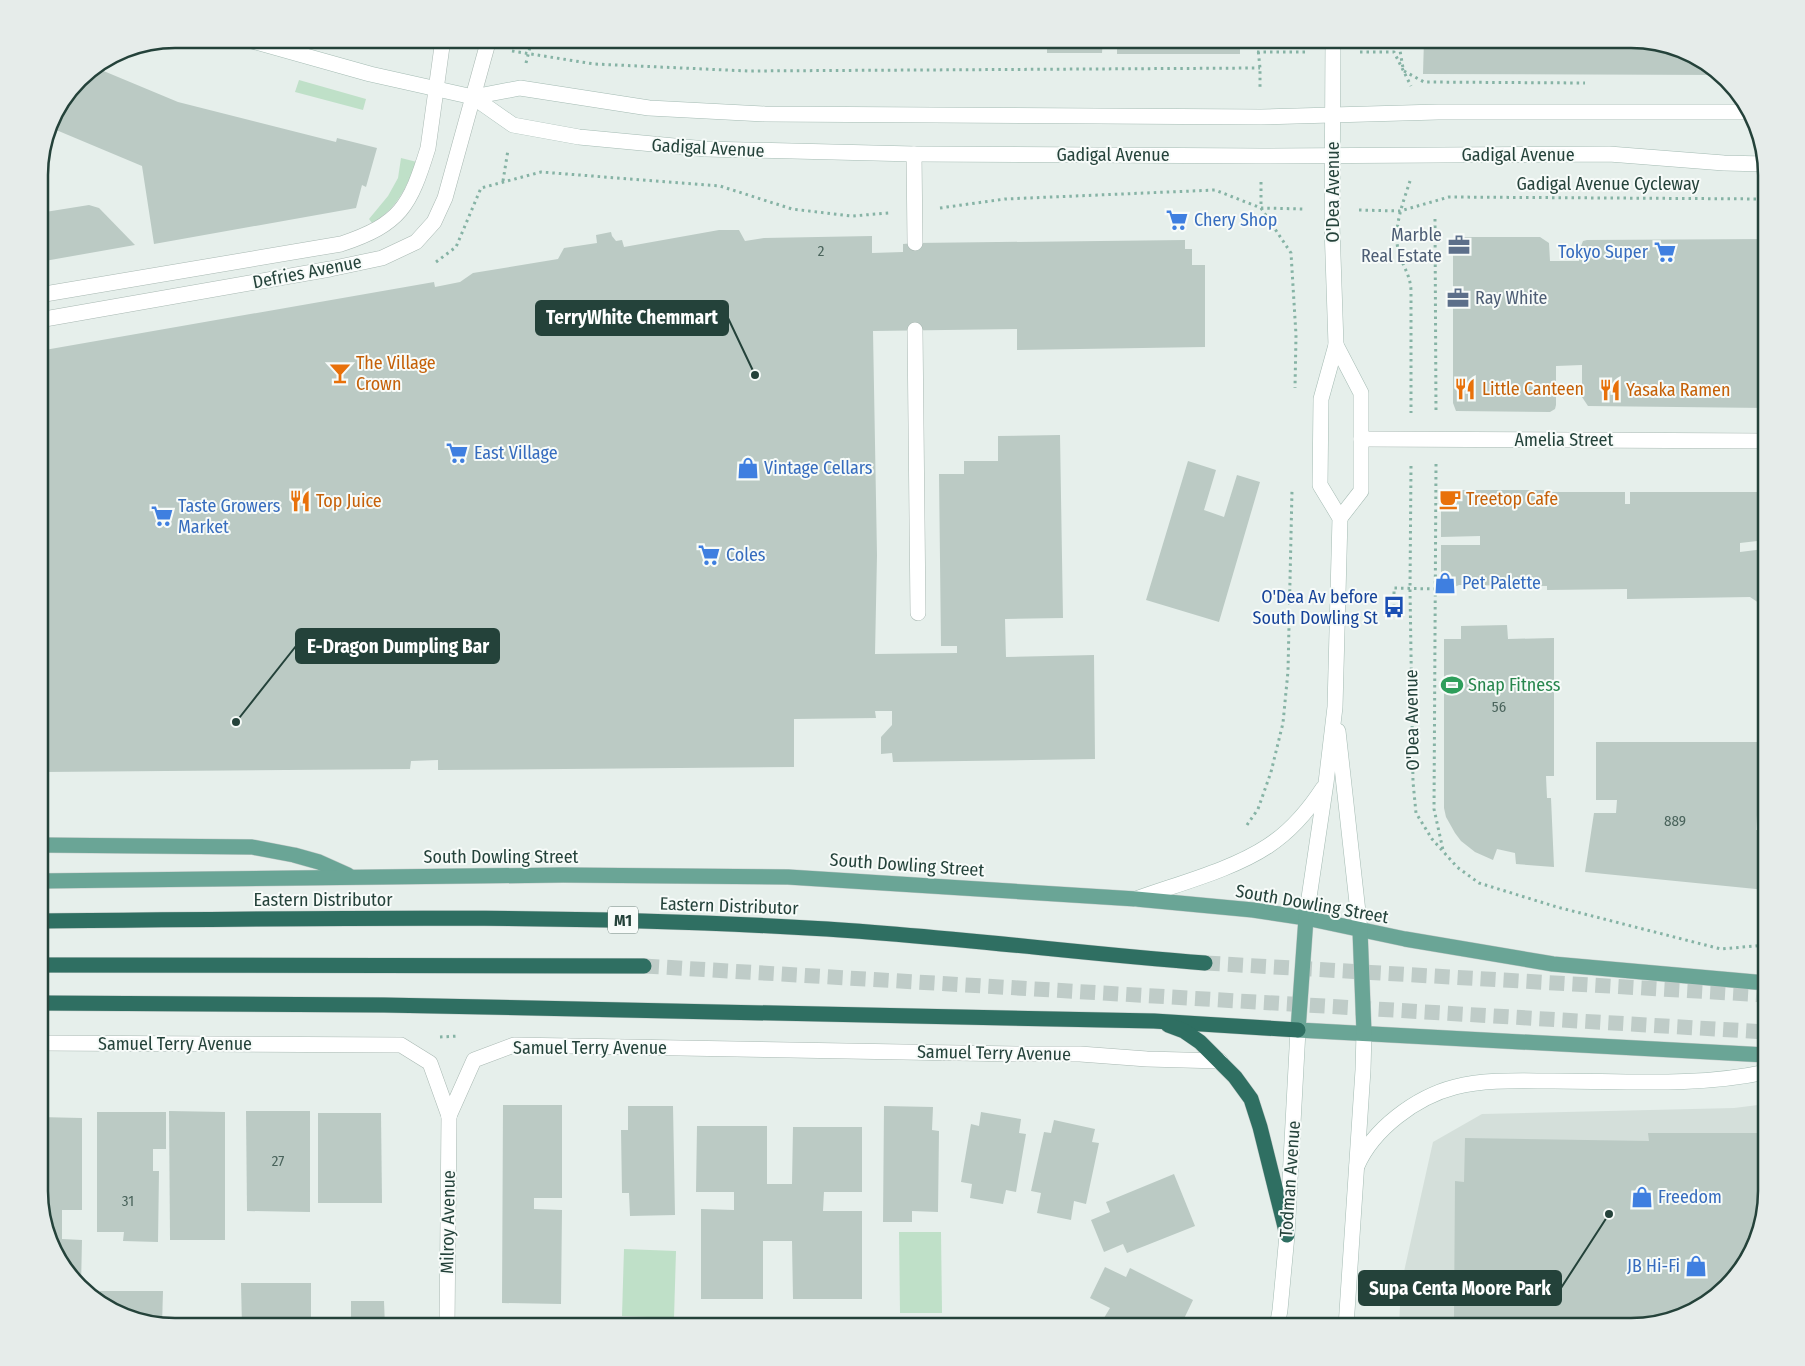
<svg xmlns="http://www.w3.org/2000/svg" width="1805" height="1366" font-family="'Fira Sans Condensed',sans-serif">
<rect width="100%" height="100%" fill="#e6efeb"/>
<path fill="#d4dfda" d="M1766,1104v88l-7,43 -21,39 -48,39 -60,14h-231l2,-42 32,-143 49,-28 252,-6z"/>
<g fill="#bfe0c8">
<path d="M299,80l67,19 -3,11 -68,-18z"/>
<path d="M401,158l16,4c-13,28 -18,45 -45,61l-3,-4 19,-23 10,-18z"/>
<path d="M899,1232h42l1,81h-42z"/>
<path d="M624,1249l52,2 -2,67 -52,-2z"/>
</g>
<g fill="#bbcac4">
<path d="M644,39h102l-1,7 -92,-5z"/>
<path d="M763,39h239v5l-240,-3z"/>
<path d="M1047,39h56l-1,14h-55z"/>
<rect x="1117" y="39" width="123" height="15"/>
<path d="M1424,39h207l43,7 39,21 7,8 -297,-1z"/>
<path d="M94,67l84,35 158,40 1,-4 40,10 -11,39 -4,-2 -6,23 -202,36 -12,-78 -93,-39 4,-12 32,-42z"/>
<path d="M89,205l10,3 36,37 -96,17v-49z"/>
<path d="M719,230h20l6,11 19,-3 108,-2v17l31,-1v-8l12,-1 270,-3v9h7v16h13v82l-188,3v-21l-144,2 4,224 -2,99 82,-1v-7h-16l-2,-172h25v-13h34v-25l62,-1 3,183 -58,1 1,38 88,-2 1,104 -202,3 -1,-9 -11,1v-17l11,-12v-14h-17l1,7 -82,1v48l-356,3v-10l-27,1 -1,8 -366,3 -1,-36h-4v-385l395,-69 1,5 25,-5 13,-9 85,-14 6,-11 33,-5 -1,-8 15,-3 1,4 4,5 6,-1 2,7z"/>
<path d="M1459,237h81l9,6 1,18h29l2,-15 2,-5 4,-1 179,-1v169l-178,-2 -6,-9v-32l-26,1v39l-1,4 -5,3 -94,-1 -3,-8v-161z"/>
<path d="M1188,461l28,9 -12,40 20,7 13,-42 23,7 -41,140 -73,-22z"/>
<path d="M1441,490h103v14h6v-12h75v12h5v-12h136v48l-26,3v9l24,-3 1,58 -15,-10 -123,2v-10l-80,1v-4l-88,-1 -18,8v-48h39v-9l-39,1z"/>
<path d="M1507,625l1,14 46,-1v138h-8l1,22h4l3,69 -38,-3 -1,-11 -18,-4 -4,11 -18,-8 -14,-11 -6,-8 -9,-16 -2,-9v-169h17v-13z"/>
<path d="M1596,742h170v58h-8l-2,30h10v60l-181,-18 9,-59h22l1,-13h-21z"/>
<path d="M503,1105h59v93h-28v11l28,1 -1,94 -59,-1z"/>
<path d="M628,1106h45l2,109 -45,1 -1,-23h-7l-1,-63h7z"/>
<path d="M884,1106l49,1 -1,23 7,1 -1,81 -26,-1v11h-29z"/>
<path d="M169,1111l56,1v128h-55z"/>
<path d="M246,1111h64v101l-63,-1z"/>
<path d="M97,1112h69v37h-13v22h6l-1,71 -35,-1 1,-9h-27z"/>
<path d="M981,1112l40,7 -2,14 7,1 -10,58 -10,-2 -3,14 -33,-6 2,-14 -11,-2 10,-58 8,2z"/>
<path d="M318,1113h63l1,90h-64z"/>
<path d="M39,1117l43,1v92h-20v29l20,1 -1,47 -28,-35 -14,-52z"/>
<path d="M1054,1120l41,9 -3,13 7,1 -13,61 -12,-3 -3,19 -34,-7 4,-20 -10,-2 13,-59 7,1z"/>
<path d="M697,1126h70v58h25l1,-57h69v65h-38l-1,19h39v88h-69l-1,-58h-29v58h-62v-90l33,1v-18h-38z"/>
<path d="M1648,1133h118v59l-7,43 -21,39 -48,39 -53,13v-7l-183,-1 1,-137 9,1 1,-44 184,3z"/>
<path d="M1174,1174l21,52 -68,27 -4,-9 -19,8 -13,-32 19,-8 -4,-10z"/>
<path d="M1105,1267l21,10 4,-9 63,32 -13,27h-58l-18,-9 6,-10 -20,-10z"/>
<path d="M241,1283h70v44h-69z"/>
<path d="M100,1291h63l-1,34 -31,-5 -31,-17z"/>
<path d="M351,1301h33l1,26h-34z"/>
</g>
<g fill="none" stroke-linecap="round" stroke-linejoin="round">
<g stroke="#bfccc8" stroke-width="15" stroke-dasharray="15 8" stroke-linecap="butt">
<path d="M1205,963l561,32"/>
<path d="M644,966l1122,66"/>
</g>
<g stroke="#a8b8b2" stroke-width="16">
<g id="lane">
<path d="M914,154l1,89"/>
<path d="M915,330l3,283"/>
<path d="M39,1043l362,2 29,18 19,53"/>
<path d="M449,1116l25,-56 40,-15 502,9h64l67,5 73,2"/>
</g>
</g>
<g stroke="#a8b8b2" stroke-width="16">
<g id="street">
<path d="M39,295l302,-51c60,-20 69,-38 87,-96l15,-109"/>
<path d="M39,320l291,-51 52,-11 34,-16 18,-20 11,-24 44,-159"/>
<path d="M1361,439l405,2"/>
<path d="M447,1327l2,-211"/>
</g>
</g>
<g stroke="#a4bbb3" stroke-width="16">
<g id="secondary">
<path d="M245,39l125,35 103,23 47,-9 129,20 116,6 496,3 177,-5h312"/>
<path d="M473,97l40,28 66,12 127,12 208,5 347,2 348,-2 115,9 40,1"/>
<path d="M1336,345l25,48v98l-21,27"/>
<path d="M1338,731l22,199"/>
<path d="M1136,899c41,-15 96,-29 132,-53 23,-15 40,-35 55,-58"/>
<path d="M1306,918l20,-135 9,-76 5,-189 -20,-33 1,-86 15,-54 -4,-119 1,-187"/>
<path d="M1357,1166c16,-37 59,-69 98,-79 32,-8 66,-6 99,-6 70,0 143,6 212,-9"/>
<path d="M1277,1327l3,-17 7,-75 11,-205"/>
<path d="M1346,1327l17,-257 1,-37"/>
</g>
</g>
<g stroke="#c2cac8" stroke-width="16">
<g id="primary">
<path d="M39,845l213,2 42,8 25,7 29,13"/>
<path d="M39,881l524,-6 225,2 348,22 117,11 53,8 99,21 148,25 213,19"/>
<path d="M1306,918l-8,112 468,25"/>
<path d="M1360,930l4,103"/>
</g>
</g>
<g stroke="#c2cac8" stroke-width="16">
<g id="highway">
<path d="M39,921c256,-2 513,-8 769,7 133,7 265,25 397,35"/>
<path d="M39,965l605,1"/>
<path d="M39,1003l345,2 770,16 144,9"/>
<path d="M1168,1025l16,6 16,11 35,35 16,22 9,28 27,108"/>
</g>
</g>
<g stroke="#86b3a5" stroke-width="3" stroke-dasharray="2.5 4" stroke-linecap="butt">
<path d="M1257,39l3,29v22"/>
<path d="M1398,39l5,29"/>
<path d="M512,51l82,13 154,7 512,-3"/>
<path d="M1257,52h49"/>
<path d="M1360,52h34l17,34"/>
<path d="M526,63l6,-24"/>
<path d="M1404,71l20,11 161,1"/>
<path d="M503,181l5,-31"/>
<path d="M1410,181c-7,22 -18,49 -11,72 4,14 11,21 12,37v123"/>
<path d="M1261,182v26l30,45 5,82 -1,53"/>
<path d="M940,208l65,-9 210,-9 46,18 44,1"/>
<path d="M1359,210l41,1 49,-14 317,2"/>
<path d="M1435,219l1,194"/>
<path d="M436,262l20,-15 25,-59 60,-16 179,14 72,23 60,7 37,-3"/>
<path d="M1436,464l-2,345 9,41"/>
<path d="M1411,466l-1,123 3,193 3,31 16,26 25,28 22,16 78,24 164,42 45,-4"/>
<path d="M1394,607v-19l41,1"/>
<path d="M1247,825l11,-16 13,-37 12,-49 5,-52 4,-181"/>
<path d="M440,1037l19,-1"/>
</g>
<use href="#lane" stroke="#fff" stroke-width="15"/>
<use href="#street" stroke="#fff" stroke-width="15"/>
<use href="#secondary" stroke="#fff" stroke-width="15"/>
<use href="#primary" stroke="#6aa596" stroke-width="15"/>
<use href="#highway" stroke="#2f6f62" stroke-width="15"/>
</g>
<defs>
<g id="supermarket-bare" transform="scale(1.725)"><path d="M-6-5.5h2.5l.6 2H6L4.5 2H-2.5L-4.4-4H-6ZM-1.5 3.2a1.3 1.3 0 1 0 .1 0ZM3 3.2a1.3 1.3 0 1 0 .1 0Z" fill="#3f7fe0" stroke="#f7fbf9" stroke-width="2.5" paint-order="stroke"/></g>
<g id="office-bare" transform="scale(1.725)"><path d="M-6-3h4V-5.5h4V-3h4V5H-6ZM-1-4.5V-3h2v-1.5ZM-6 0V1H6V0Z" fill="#5c6f8a" stroke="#f7fbf9" stroke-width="2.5" paint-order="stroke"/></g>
<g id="bar-bare" transform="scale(1.725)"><path d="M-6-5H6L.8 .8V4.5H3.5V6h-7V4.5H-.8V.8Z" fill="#e8710a" stroke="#f7fbf9" stroke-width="2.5" paint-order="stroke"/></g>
<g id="restaurant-bare" transform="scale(1.725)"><path d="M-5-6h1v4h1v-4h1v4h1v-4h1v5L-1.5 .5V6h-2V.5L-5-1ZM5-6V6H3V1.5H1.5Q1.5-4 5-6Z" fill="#e8710a" stroke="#f7fbf9" stroke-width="2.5" paint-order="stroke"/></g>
<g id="shop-bare" transform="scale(1.725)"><path d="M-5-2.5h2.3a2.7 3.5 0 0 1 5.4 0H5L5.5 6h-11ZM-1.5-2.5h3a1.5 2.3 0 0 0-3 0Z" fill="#3f7fe0" stroke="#f7fbf9" stroke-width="2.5" paint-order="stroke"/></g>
<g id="cafe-bare" transform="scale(1.725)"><path d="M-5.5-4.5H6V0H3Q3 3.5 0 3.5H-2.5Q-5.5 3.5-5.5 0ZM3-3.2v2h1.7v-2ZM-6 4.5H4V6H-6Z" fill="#e8710a" stroke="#f7fbf9" stroke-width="2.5" paint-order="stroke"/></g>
<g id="bus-bare" transform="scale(1.725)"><path d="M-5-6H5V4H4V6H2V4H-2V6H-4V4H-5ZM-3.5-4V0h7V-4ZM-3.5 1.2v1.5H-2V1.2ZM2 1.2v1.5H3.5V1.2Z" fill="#1a4fb4" stroke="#f7fbf9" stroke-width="2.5" paint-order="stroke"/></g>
<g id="stadium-bare" transform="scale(1.725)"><path d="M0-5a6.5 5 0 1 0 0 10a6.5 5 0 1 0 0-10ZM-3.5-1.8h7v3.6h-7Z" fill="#2e9e5b" stroke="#f7fbf9" stroke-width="2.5" paint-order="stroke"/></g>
</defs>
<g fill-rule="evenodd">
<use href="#supermarket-bare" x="1177" y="220"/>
<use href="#office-bare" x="1459" y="245"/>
<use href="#supermarket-bare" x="1665" y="252"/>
<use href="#office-bare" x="1458" y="298"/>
<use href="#bar-bare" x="340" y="373"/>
<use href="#restaurant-bare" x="1465" y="389"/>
<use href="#restaurant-bare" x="1610" y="390"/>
<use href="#supermarket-bare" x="457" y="453"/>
<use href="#shop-bare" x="748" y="468"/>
<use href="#cafe-bare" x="1450" y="499"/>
<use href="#restaurant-bare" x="300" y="501"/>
<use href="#supermarket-bare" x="162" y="516"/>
<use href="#supermarket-bare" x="709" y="555"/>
<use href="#shop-bare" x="1445" y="583"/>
<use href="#bus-bare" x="1394" y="607"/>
<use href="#stadium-bare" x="1452" y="685"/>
<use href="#shop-bare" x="1642" y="1197"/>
<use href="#shop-bare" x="1696" y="1266"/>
</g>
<g text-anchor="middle" stroke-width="4" stroke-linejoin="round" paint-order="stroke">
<g font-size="15" fill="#4a645c">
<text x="821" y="256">2</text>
<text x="1499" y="712">56</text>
<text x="1675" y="826">889</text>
<text x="278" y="1166">27</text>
<text x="128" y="1206">31</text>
</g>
<rect fill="#f7fbf9" stroke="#637a73" stroke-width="1" x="608" y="906.5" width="30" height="27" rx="4"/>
<g font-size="16" font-weight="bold" fill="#24423a">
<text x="623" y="926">M1</text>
</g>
<g font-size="18" fill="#24423a" stroke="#f7fbf9">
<text transform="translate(708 148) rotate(3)" y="6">Gadigal Avenue</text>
<text x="1113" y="161">Gadigal Avenue</text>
<text x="1518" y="161">Gadigal Avenue</text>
<text x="1608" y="190">Gadigal Avenue Cycleway</text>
<text transform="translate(1333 192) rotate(-90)" y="6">O'Dea Avenue</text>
<text transform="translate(307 272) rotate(-11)" y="6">Defries Avenue</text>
<text x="1564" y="446">Amelia Street</text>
<text transform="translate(1412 720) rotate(-91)" y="6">O'Dea Avenue</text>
<text x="501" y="863">South Dowling Street</text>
<text transform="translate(907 865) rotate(4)" y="6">South Dowling Street</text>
<text x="323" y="906">Eastern Distributor</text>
<text transform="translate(1312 904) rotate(10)" y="6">South Dowling Street</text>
<text transform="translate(729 906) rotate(2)" y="6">Eastern Distributor</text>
<text x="175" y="1050">Samuel Terry Avenue</text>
<text x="590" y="1054">Samuel Terry Avenue</text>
<text transform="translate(994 1053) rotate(1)" y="6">Samuel Terry Avenue</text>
<text transform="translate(1290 1179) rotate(-86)" y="6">Todman Avenue</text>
<text transform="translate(448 1222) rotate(-89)" y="6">Milroy Avenue</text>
</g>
<g font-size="18" fill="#366cbe" stroke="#f7fbf9" text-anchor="start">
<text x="1194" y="226">Chery Shop</text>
<text x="1648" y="258" text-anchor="end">Tokyo Super</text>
<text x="474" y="459">East Village</text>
<text x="764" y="474">Vintage Cellars</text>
<text x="178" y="512">Taste Growers<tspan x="178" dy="21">Market</tspan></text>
<text x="726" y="561">Coles</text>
<text x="1462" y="589">Pet Palette</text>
<text x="1658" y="1203">Freedom</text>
<text x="1680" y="1272" text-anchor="end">JB Hi-Fi</text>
</g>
<g font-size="18" fill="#4e5e75" stroke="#f7fbf9" text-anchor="end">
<text x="1442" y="241">Marble<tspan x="1442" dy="21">Real Estate</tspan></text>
<text x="1475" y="304" text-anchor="start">Ray White</text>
</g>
<g font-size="18" fill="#c56008" stroke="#f7fbf9" text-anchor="start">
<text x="356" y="369">The Village<tspan x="356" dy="21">Crown</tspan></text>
<text x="1482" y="395">Little Canteen</text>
<text x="1626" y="396">Yasaka Ramen</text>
<text x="1466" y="505">Treetop Cafe</text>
<text x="316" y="507">Top Juice</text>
</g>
<g font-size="18" fill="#164399" stroke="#f7fbf9" text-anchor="end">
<text x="1378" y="603">O'Dea Av before<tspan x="1378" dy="21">South Dowling St</tspan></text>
</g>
<g font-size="18" fill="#27864d" stroke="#f7fbf9" text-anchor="start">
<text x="1468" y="691">Snap Fitness</text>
</g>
</g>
<path d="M0 0H1805V1366H0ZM175 48H1631A127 127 0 0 1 1758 175V1191A127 127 0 0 1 1631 1318H175A127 127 0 0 1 48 1191V175A127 127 0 0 1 175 48Z" fill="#e6ecea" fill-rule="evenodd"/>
<path fill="none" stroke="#24423a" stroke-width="2.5" d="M175 48H1631A127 127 0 0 1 1758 175V1191A127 127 0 0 1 1631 1318H175A127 127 0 0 1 48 1191V175A127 127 0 0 1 175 48Z"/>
<path fill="none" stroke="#24423a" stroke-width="2" d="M755 375L728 318M236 722L296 646M1609 1214L1561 1288"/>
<g fill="#24423a" stroke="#f7fbf9" stroke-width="2">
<circle cx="755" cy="375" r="5"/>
<circle cx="236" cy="722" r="5"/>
<circle cx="1609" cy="1214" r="5"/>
</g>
<g fill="#24423a" stroke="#24423a" stroke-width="2">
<rect x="536" y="301" width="192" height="34" rx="5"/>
<rect x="296" y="629" width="203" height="34" rx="5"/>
<rect x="1359" y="1271" width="202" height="34" rx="5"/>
</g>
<g font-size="19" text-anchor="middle" font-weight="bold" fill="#fff">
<text x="632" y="324">TerryWhite Chemmart</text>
<text x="398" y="653">E-Dragon Dumpling Bar</text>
<text x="1460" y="1295">Supa Centa Moore Park</text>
</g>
</svg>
